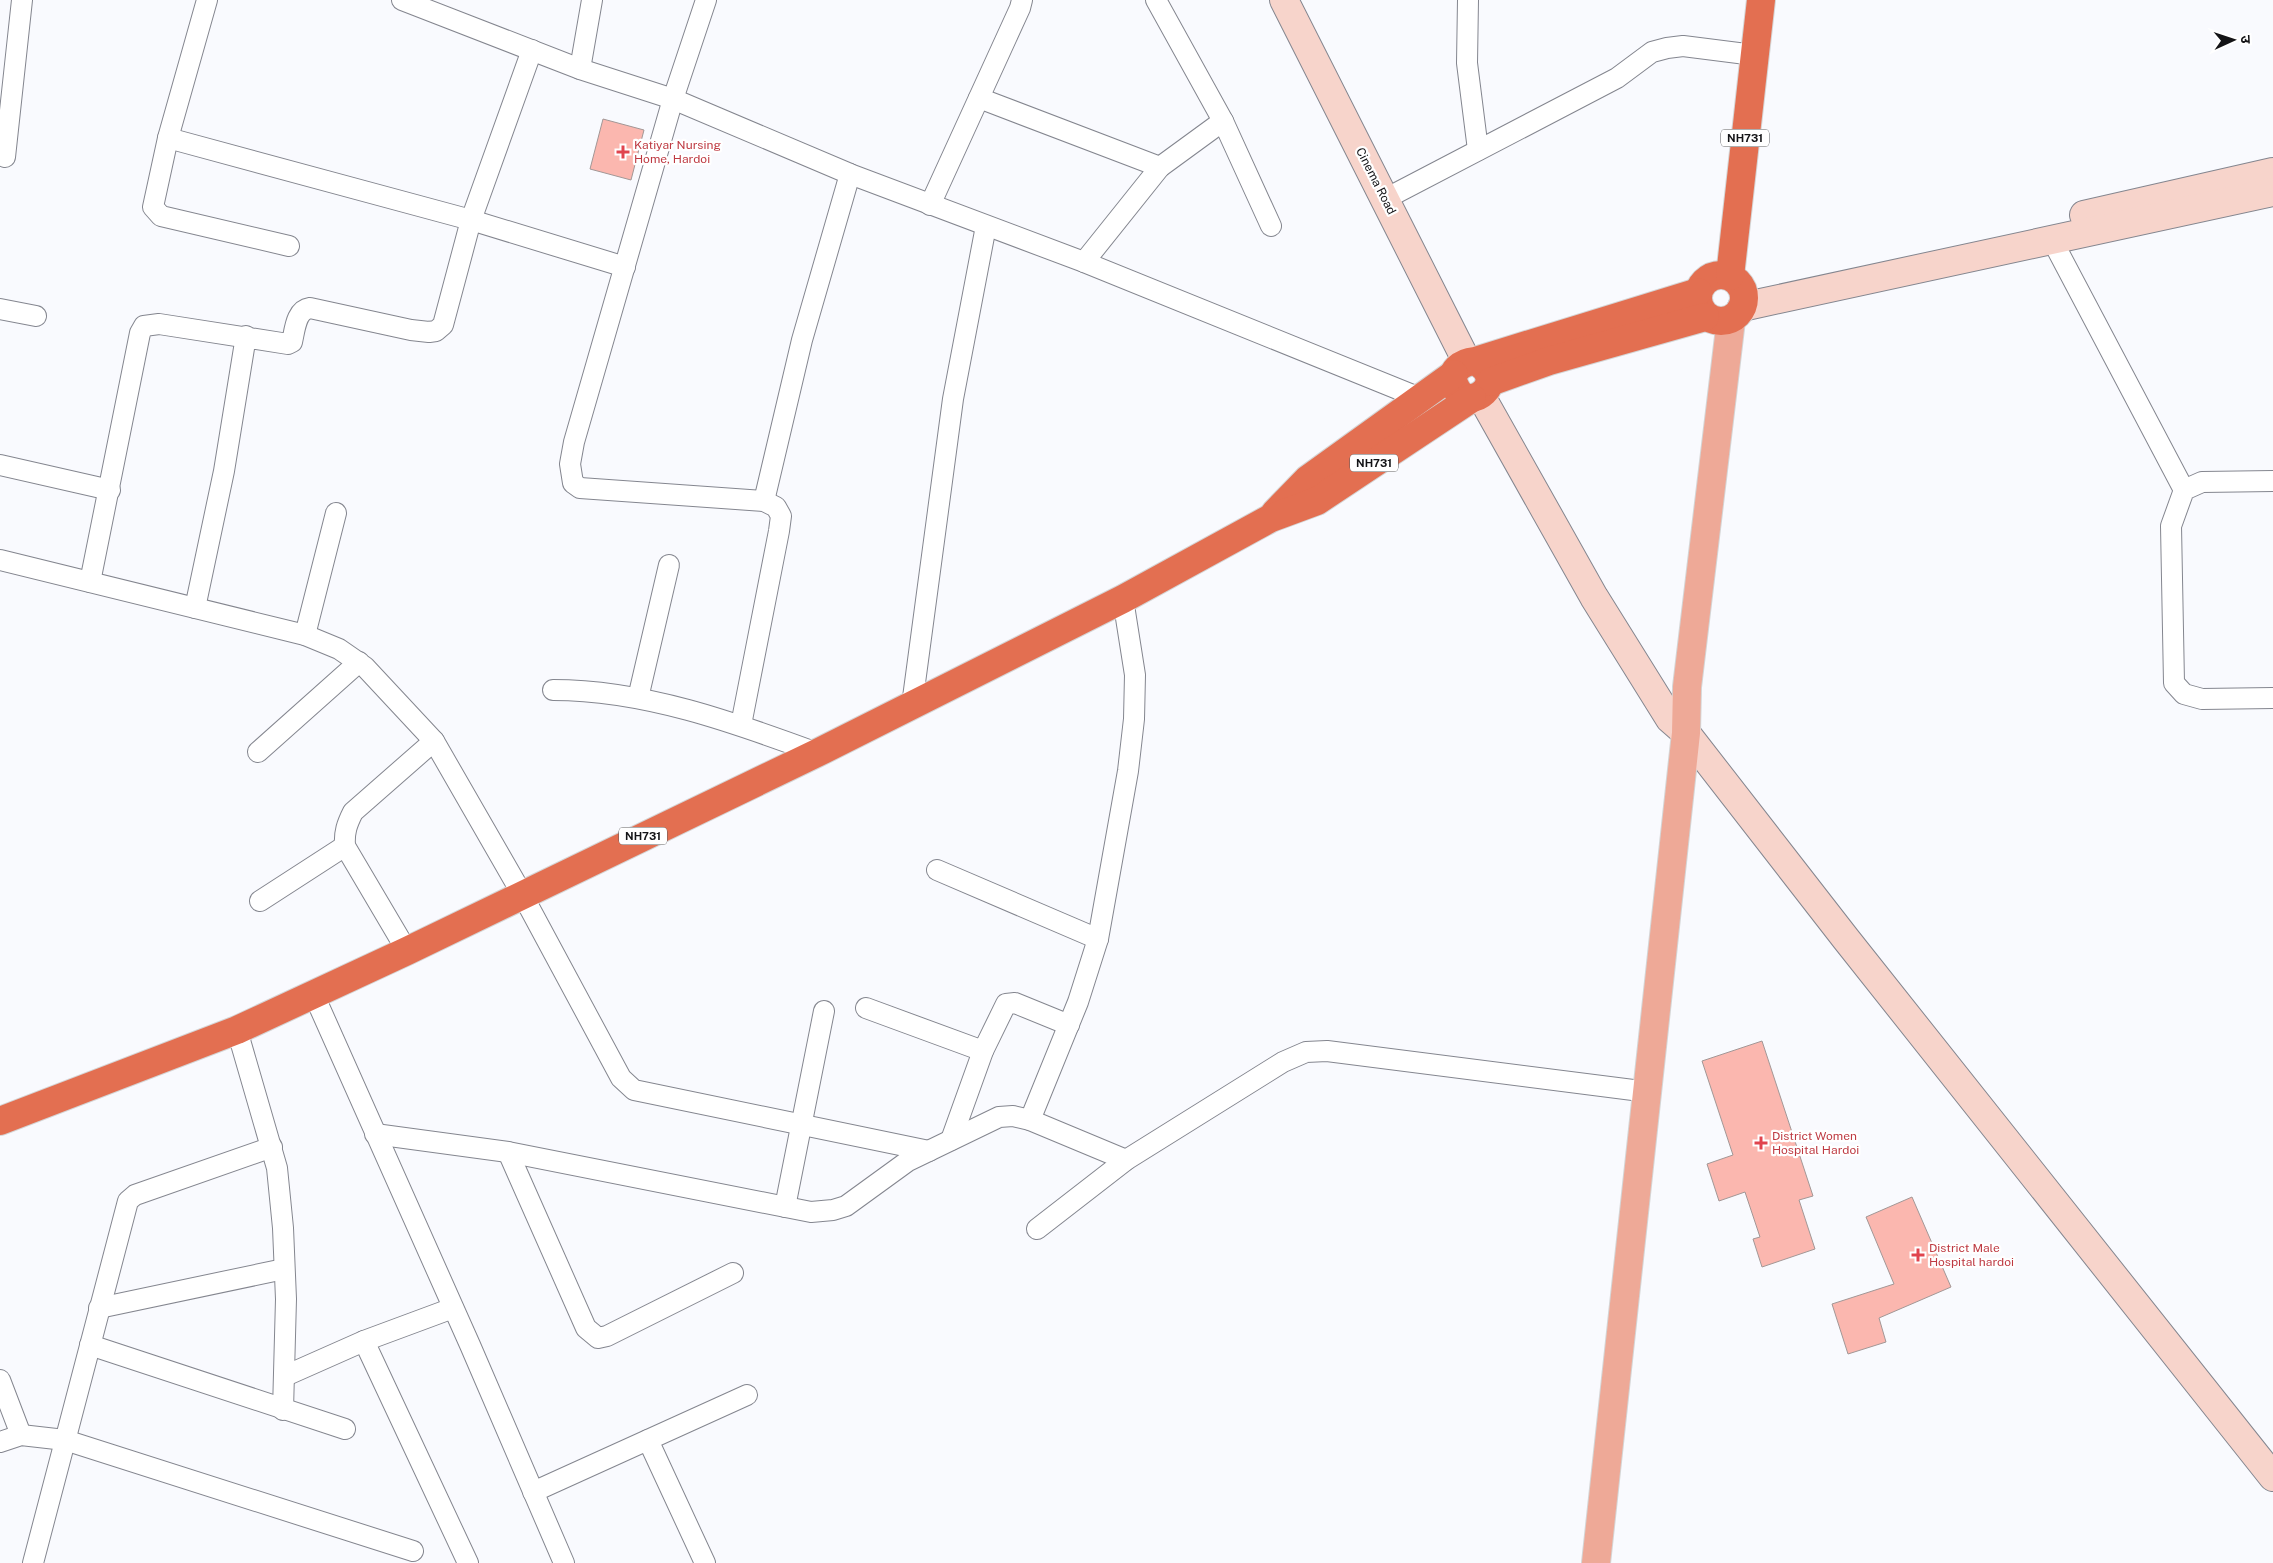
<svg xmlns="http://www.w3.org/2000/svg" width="2273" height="1563" font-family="'Public Sans','Noto Sans Devanagari',sans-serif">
<rect width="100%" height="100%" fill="#f9fafe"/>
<g fill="#fbb7af" stroke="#a29796">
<path d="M603,119l41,11 -13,50 -41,-11z"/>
<path d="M1762,1041l51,155 -14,4 16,49 -53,18 -9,-28 7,-2 -15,-45 -26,9 -12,-37 26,-9 -31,-94z"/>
<path d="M1912,1197l39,90 -72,31 7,24 -38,12 -16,-50 62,-20 -28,-67z"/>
</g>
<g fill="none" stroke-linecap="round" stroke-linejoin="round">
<g stroke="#84868f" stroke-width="22">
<g id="street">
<path d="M207,0l-39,138 -15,69 8,9 128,30"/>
<path d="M402,0l178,69 93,30 177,75 234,88 336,136"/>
<path d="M706,0l-33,99 -99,343 -4,22 3,19 7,5 184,13 12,6 5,9 -2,15 -38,194"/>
<path d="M1156,0l67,121 48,105"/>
<path d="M1468,0l-1,63 11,87"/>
<path d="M580,69l12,-69"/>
<path d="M979,98l181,69"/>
<path d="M168,138l303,82 154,47"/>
<path d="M5,157l17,-157"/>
<path d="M1385,199l232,-121 35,-26 15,-4 16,-2 71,9"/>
<path d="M930,205l90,-197 2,-8"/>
<path d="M2052,240l132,250"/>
<path d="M1084,262l76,-95 63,-46"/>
<path d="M0,309l36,7"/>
<path d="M0,465l110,25"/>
<path d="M2273,481l-71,1 -18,8 -13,36 3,157 10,11 18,5 71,-1"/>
<path d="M764,501l38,-161 48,-166"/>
<path d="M0,560l305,75 34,14 26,18 69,74 88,153 99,184 13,12 295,61"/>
<path d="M90,582l50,-249 4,-7 15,-2 129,20 4,-2c3,-13 4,-32 18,-34l101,22 18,2 7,-1 7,-6 28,-105 61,-170"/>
<path d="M195,608l29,-137 22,-135"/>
<path d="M305,635l31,-122"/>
<path d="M553,690c91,0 180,32 264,63"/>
<path d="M638,698l31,-133"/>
<path d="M912,705l41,-306 33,-173"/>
<path d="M258,752l101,-90"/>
<path d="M937,870l161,69"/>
<path d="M260,901l85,-55"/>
<path d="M407,951l-62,-105c-1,-14 2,-22 8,-34l81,-71"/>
<path d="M314,995l156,350 94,218"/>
<path d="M866,1008l117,43"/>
<path d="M237,1030l40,138 6,60 3,71 -3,111"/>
<path d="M1030,1120l48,-118 20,-63 30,-168 6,-52 1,-44 -12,-76"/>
<path d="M375,1134l133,18 303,60 22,-2 13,-4 62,-45 91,-44 14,-1 17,4 96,40"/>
<path d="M951,1140l32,-89 23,-47 9,-1 54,22"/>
<path d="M508,1152l78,176 12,10 9,-2 126,-63"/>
<path d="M785,1207l39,-196"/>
<path d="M1037,1229l89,-69 157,-98 23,-10 21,-1 306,39"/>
<path d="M99,1308l185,-39"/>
<path d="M364,1341l104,222"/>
<path d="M90,1345l255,84"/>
<path d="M285,1376l79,-35 89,-33"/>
<path d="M0,1380l21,55"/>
<path d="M648,1440l57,123"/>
<path d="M0,1442l21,-7 44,5 348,111"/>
<path d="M533,1492l214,-97"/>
<path d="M33,1563l95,-362 7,-6 137,-48"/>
</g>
</g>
<g stroke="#84868f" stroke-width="30">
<g id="secondary">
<path d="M1284,0l183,362"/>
<path d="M2084,215l189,-43"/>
<path d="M1742,307l531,-115"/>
<path d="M1481,396l113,201 76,122 16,14 160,206 427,538"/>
</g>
</g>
<g stroke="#d5d5d5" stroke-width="30">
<path id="primary" d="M1596,1563l90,-830 1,-46 44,-367"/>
</g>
<g stroke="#d5d5d5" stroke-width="30">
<g id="highway">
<circle cx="1721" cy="298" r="23"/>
<path d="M1730,276l31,-276"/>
<path d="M1475,361c37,19 -7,56 -20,25 -7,-15 7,-24 20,-25l223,-69"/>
<path d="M1490,382l59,-21 156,-44"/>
<path d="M1275,513l33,-34 146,-105"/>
<path d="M0,1121l237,-91 170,-79 410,-198 306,-154 148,-81 46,-17 155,-103"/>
</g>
</g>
<use href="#street" stroke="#fff" stroke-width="20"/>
<use href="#secondary" stroke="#f7d4cb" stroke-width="28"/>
<use href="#primary" stroke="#eea997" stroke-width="28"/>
<use href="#highway" stroke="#e36f51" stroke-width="28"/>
</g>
<g fill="#e0444e" stroke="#fff" stroke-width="2">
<path d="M620.5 144.5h5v5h5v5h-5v5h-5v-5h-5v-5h5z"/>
<path d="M1758.5 1135.5h5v5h5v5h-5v5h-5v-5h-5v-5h5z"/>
<path d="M1915.5 1247.5h5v5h5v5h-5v5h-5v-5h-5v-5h5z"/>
</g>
<g text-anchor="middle" stroke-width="4.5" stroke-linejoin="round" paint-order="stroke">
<g fill="#fff" stroke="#5a5a5c" stroke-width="1">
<rect x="1721" y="129.5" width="48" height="17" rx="4"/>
<rect x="1350" y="454.5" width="48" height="17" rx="4"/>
<rect x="619" y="827.5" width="48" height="17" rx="4"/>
</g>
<g font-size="11" font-weight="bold" fill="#131316">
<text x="1745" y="142">NH731</text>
<text x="1374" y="467">NH731</text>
<text x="643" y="840">NH731</text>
</g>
<g font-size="12" fill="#be3a42" stroke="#fff" text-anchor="start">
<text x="634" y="149">Katiyar Nursing<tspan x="634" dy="14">Home, Hardoi</tspan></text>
<text x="1772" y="1140">District Women<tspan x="1772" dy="14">Hospital Hardoi</tspan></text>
<text x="1929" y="1252">District Male<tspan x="1929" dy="14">Hospital hardoi</tspan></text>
</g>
<g font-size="12" fill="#131316" stroke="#fff">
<text transform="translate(1376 181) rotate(63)" y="4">Cinema Road</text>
</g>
</g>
<g transform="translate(2233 40) rotate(87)" stroke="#ffffff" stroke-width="4" paint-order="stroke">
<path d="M0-4L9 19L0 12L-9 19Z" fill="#131316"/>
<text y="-8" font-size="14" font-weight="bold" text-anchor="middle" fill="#131316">उ</text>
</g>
</svg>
